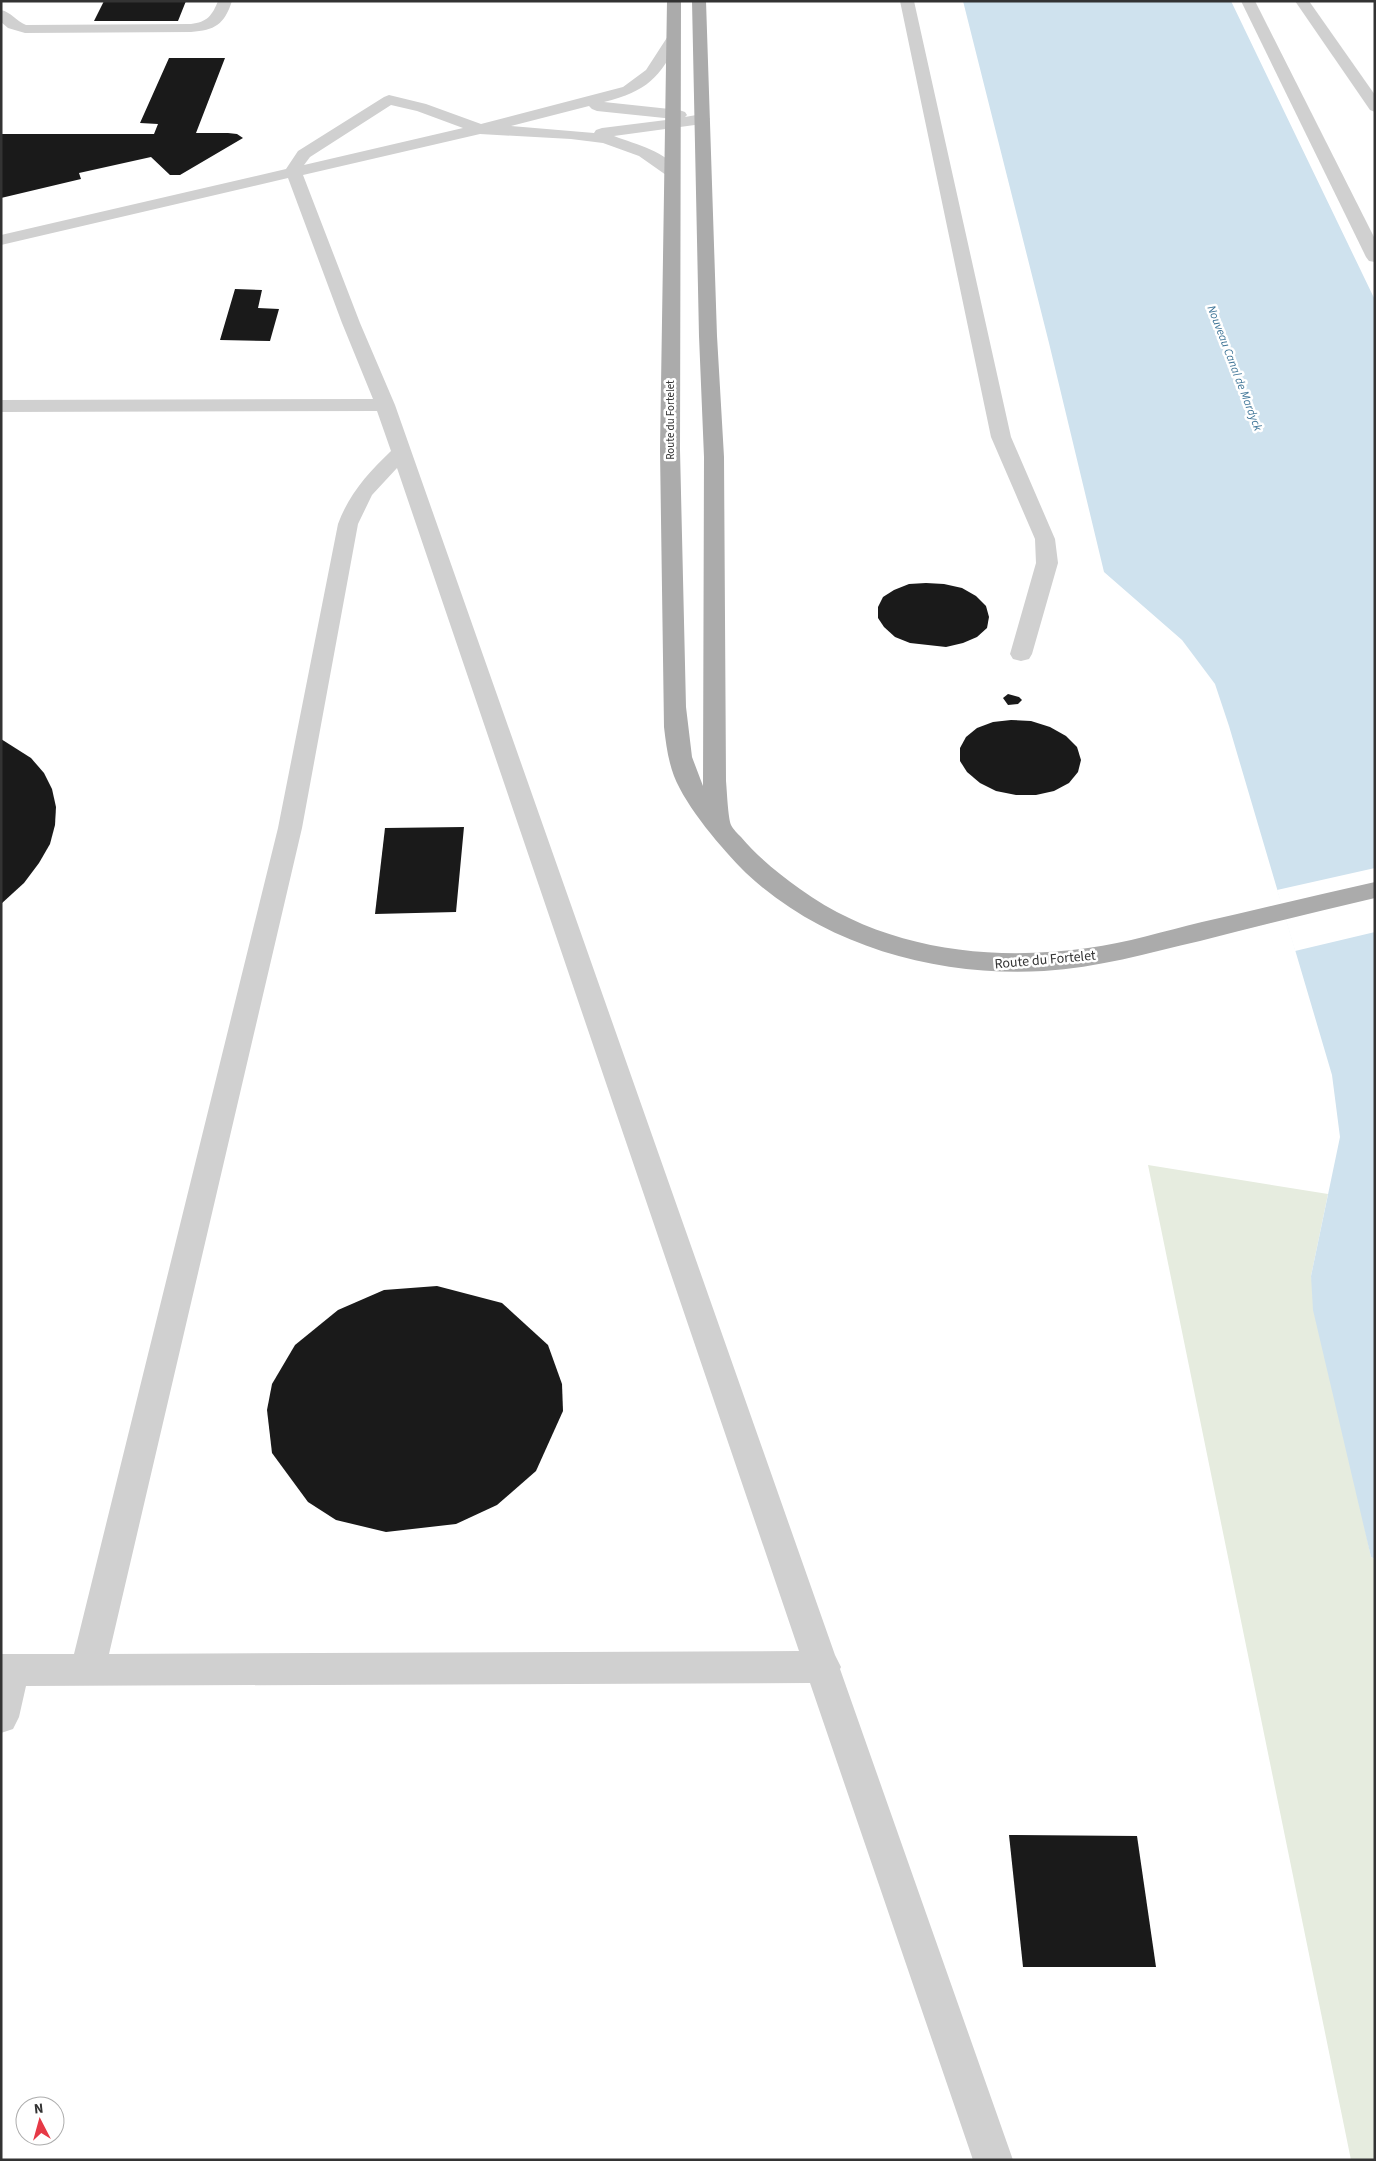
<svg xmlns="http://www.w3.org/2000/svg" width="1376" height="2161" font-family="'Source Sans 3',sans-serif">
<rect width="100%" height="100%" fill="#fff"/>
<path fill="#e6ecdf" d="M1148,1165l180,29 -17,82 60,281 4,2v601h-24z"/>
<path fill="#cfe2ee" d="M963,1h268l144,299v1259l-4,-2 -58,-247 -2,-34 29,-139 -8,-62 -103,-349 -14,-42 -33,-44 -78,-68 -55,-229z"/>
<path fill="#fff" d="M1375,868v64l-80,19 -18,-61z"/>
<g fill="#1a1a1a">
<path d="M104,1h82l-8,20h-84z"/>
<path d="M169,58h56l-29,75h32l9,1 6,4 -63,37h-10l-19,-18 -72,16 2,6 -80,19v-64h153l4,-10 -18,-1z"/>
<path d="M235,289l27,1 -4,18 21,1 -9,32 -50,-1z"/>
<path d="M926,583l18,1 18,4 14,8 10,10 3,11 -2,11 -10,9 -14,6 -17,4 -36,-4 -15,-6 -11,-10 -6,-9v-11l5,-10 11,-7 15,-6z"/>
<path d="M1008,694l11,3 3,3 -4,4 -10,1 -5,-7z"/>
<path d="M1011,720l20,1 19,6 16,9 11,11 4,13 -3,12 -9,11 -15,8 -18,4h-20l-20,-4 -16,-8 -13,-11 -7,-11v-13l6,-11 11,-9 16,-6z"/>
<path d="M1,739l30,19 13,15 8,16 4,18 -1,18 -5,19 -11,19 -15,20 -23,21z"/>
<path d="M464,827l-8,85 -81,2 10,-86z"/>
<path d="M437,1286l65,17 46,42 14,39 1,27 -27,60 -39,34 -41,19 -70,8 -50,-12 -28,-18 -36,-49 -5,-43 5,-26 23,-39 43,-35 46,-20z"/>
<path d="M1009,1835l128,1 19,131h-133z"/>
</g>
<g fill="none" stroke-linecap="round" stroke-linejoin="round">
<g fill="#d0d0d0" fill-rule="evenodd">
<path d="M218,1h14c-8,24 -17,29 -41,31l-166,1 -17,-5 -7,-6v-12c10,2 15,11 25,15l165,-1c16,-2 21,-8 27,-23z"/>
<path d="M900,1h14l97,436 44,102 3,24 -26,91 -3,5 -8,2 -8,-2 -3,-5 26,-91 -1,-24 -44,-102z"/>
<path d="M1241,1h14l120,238v23l-6,-1 -3,-4z"/>
<path d="M1295,1h14l66,94v17l-5,-2z"/>
<path d="M673,35l5,1 2,3c-21,39 -32,52 -76,63l75,8 6,2 2,3 -2,2 17,-3 6,2 2,3 -2,3 -6,2 -88,12c23,9 52,15 66,36l-2,3h-12l-27,-19 -36,-13 -32,-4 -91,-5 -177,41 57,148 35,82 440,1250 6,12 -1,2 173,491h-40l-163,-477 -784,3 -7,31 -6,12 -12,4v-79h73l204,-826 60,-304c11,-30 30,-51 53,-73l-14,-40 -376,1v-12l372,-1 -31,-76 -54,-145 -287,67v-10l285,-66 12,-18 86,-54 5,-2 37,9 55,20 142,-37 23,-17 22,-34zM391,105l26,6 46,17 -159,37 6,-8zM589,106l3,3 5,2 77,8 -72,9 -6,2 -2,3 -83,-7zM397,468l402,1183 -690,3 193,-826 56,-304 14,-29z"/>
</g>
<path fill="#ababab" fill-rule="evenodd" d="M667,1h14l-1,449 6,257 6,50 11,29 1,-329 -5,-121 -7,-335h14l11,335 7,121 2,324c1,11 2,36 5,44 2,4 7,9 10,12 17,20 37,36 59,52 83,60 188,73 288,59 39,-5 76,-17 114,-26 58,-13 115,-27 173,-40v16c-59,14 -117,28 -175,43 -52,12 -103,27 -156,30 -106,6 -219,-24 -298,-98 -24,-24 -60,-66 -72,-97 -6,-16 -8,-32 -10,-49l-4,-277z"/>
</g>
<g text-anchor="middle" stroke-width="5" stroke-linejoin="round" paint-order="stroke">
<g font-size="11" fill="#333" stroke="#fff">
<text transform="translate(670 420) rotate(-90)" y="4">Route du Fortelet</text>
</g>
<g font-size="12" font-style="italic" fill="#3f7597" stroke="#fff">
<text transform="translate(1235 368) rotate(69)" y="4">Nouveau Canal de Mardyck</text>
</g>
<g font-size="14" fill="#333" stroke="#fff">
<text transform="translate(1045 959) rotate(-5)" y="5">Route du Fortelet</text>
</g>
</g>
<rect width="1376" height="2161" fill="none" stroke="#333333" stroke-width="5"/>
<g transform="translate(40 2121) rotate(354)"><circle r="24" fill="#ffffff" stroke="#adadad"/>
<path d="M0-4L9 19L0 12L-9 19Z" fill="#e63946"/>
<text y="-8" font-size="14" font-weight="bold" text-anchor="middle" fill="#333333">N</text>
</g>
</svg>
